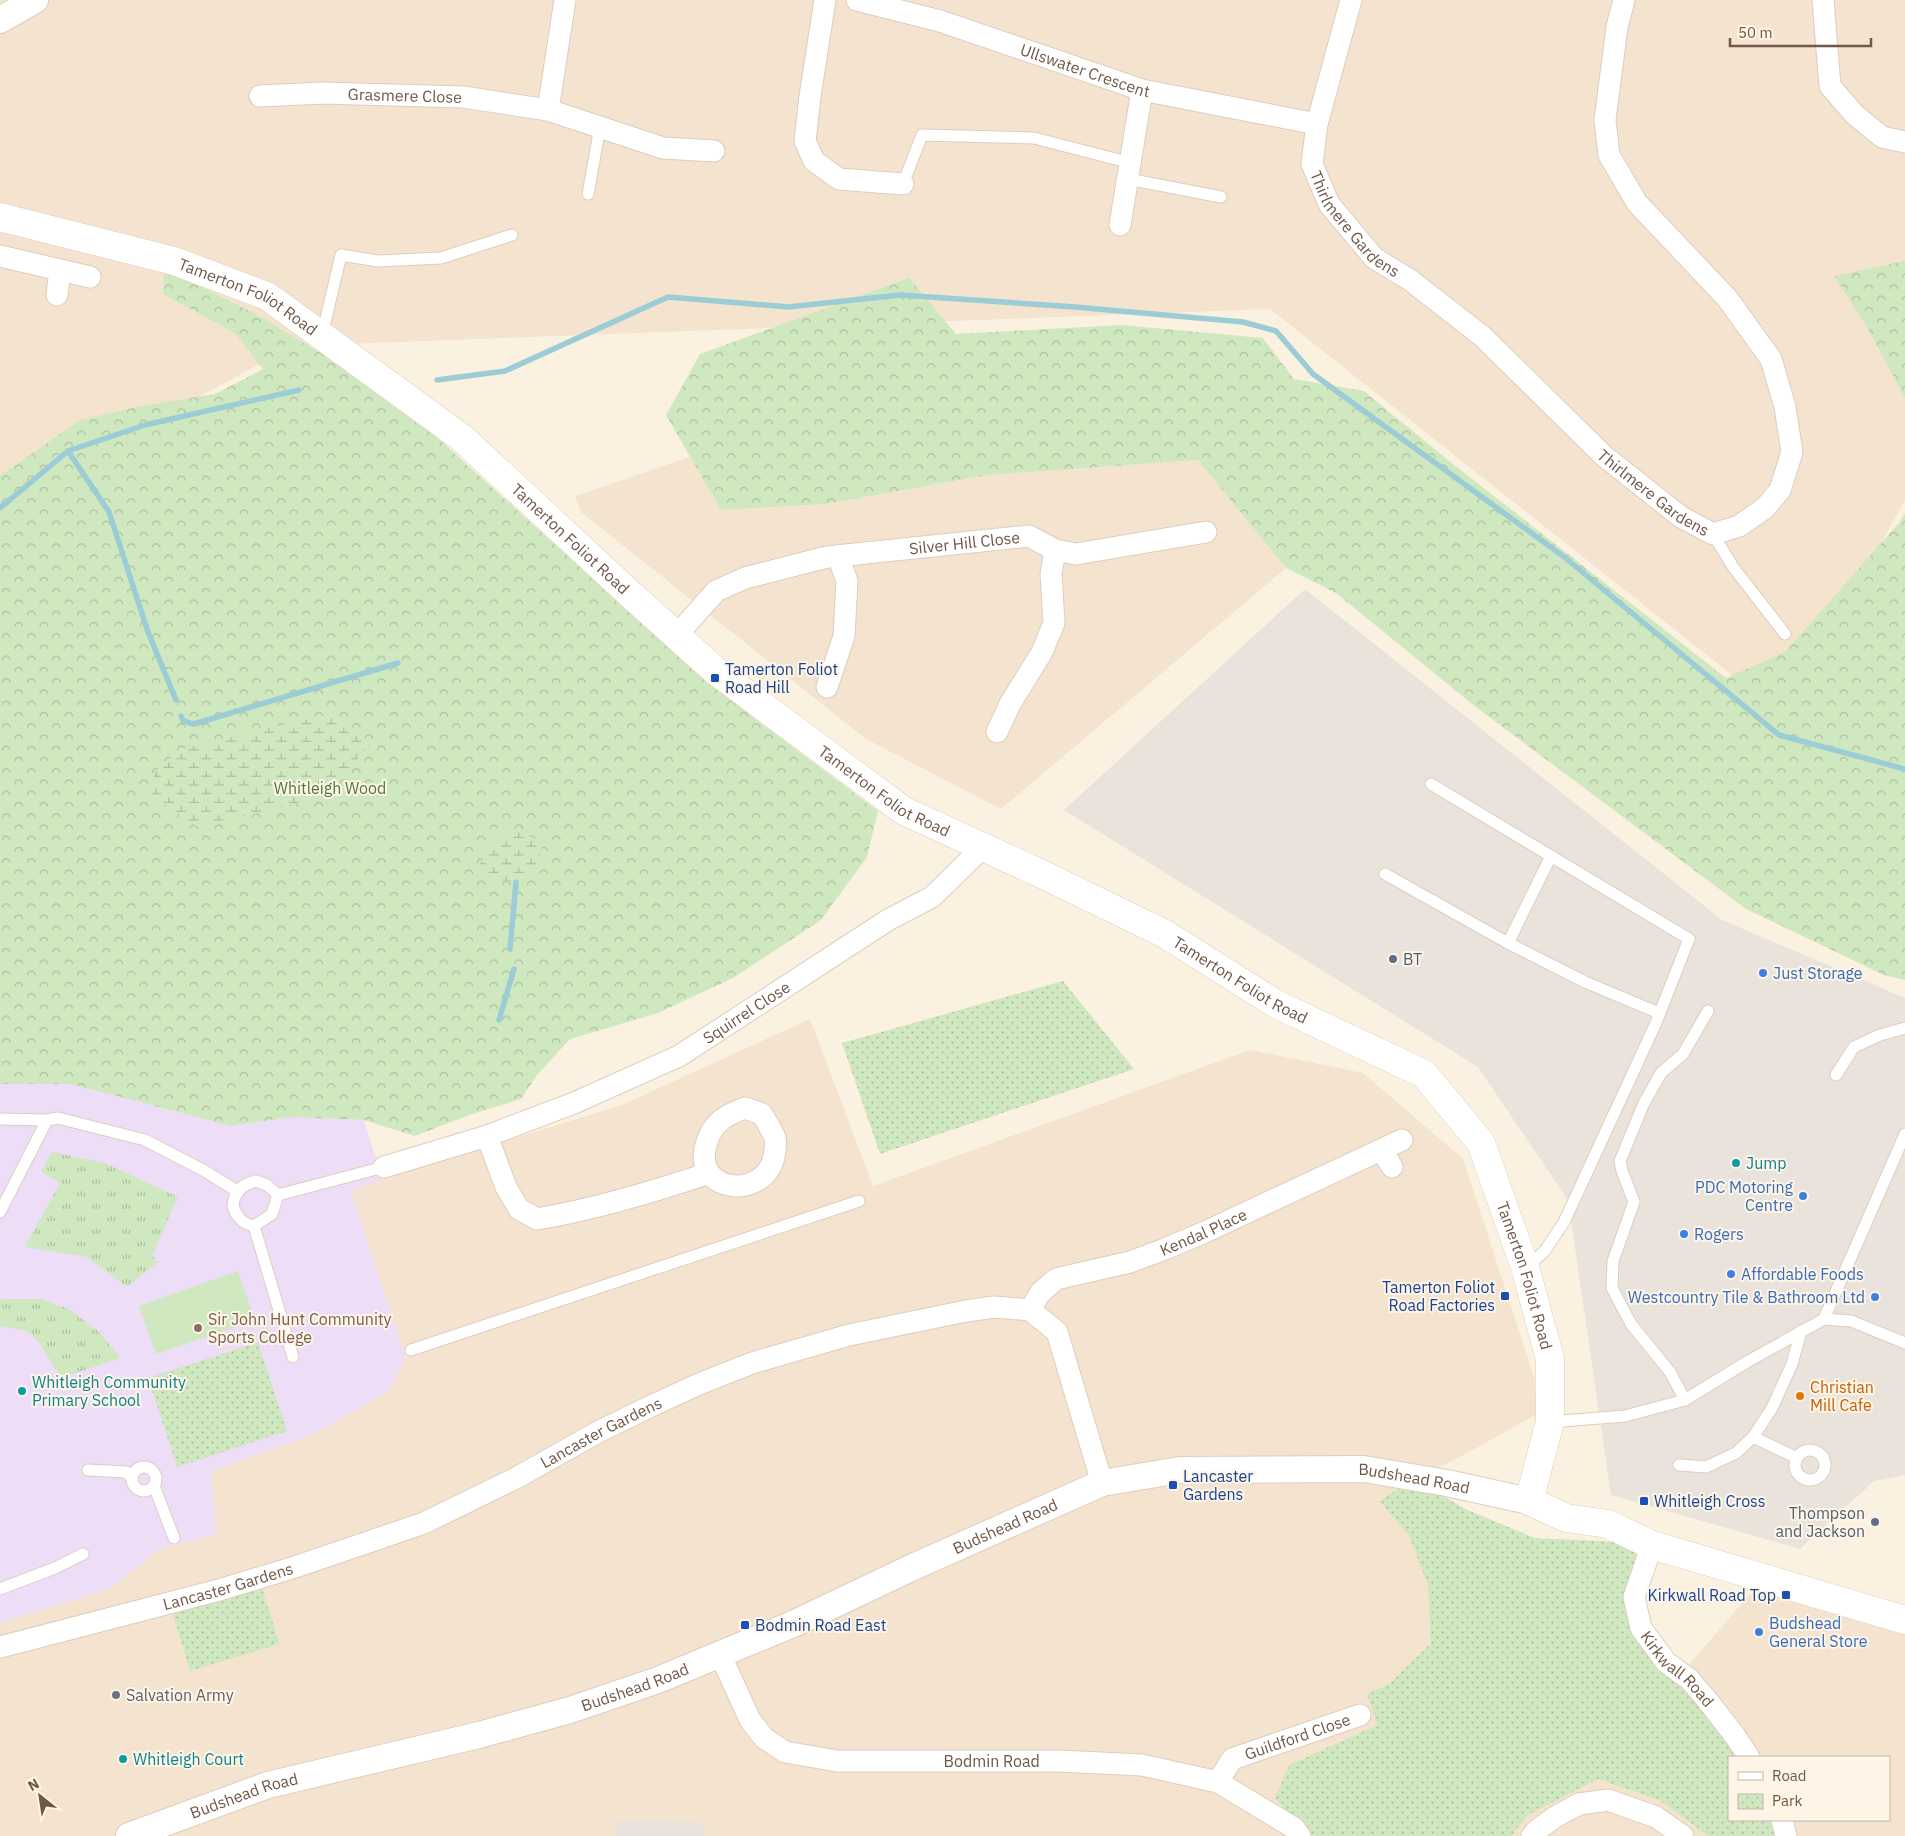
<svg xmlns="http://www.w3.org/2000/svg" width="1905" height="1836" font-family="'IBM Plex Sans',sans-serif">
<defs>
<pattern id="grass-tufts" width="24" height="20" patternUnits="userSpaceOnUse" patternTransform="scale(1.25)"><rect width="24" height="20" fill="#d0e8c0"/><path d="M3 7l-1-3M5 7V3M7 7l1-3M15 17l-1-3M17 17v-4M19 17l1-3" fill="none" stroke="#adbf9e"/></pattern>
<pattern id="forest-crowns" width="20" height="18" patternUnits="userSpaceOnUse" patternTransform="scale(1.25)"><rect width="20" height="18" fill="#d0e8c0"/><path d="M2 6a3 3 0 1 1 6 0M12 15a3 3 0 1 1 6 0" fill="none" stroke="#adbf9e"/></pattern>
<pattern id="wetland-marsh" width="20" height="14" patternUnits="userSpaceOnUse" patternTransform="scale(1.25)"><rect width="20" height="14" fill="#d0e8c0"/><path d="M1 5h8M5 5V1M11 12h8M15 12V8" fill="none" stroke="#adbf9e"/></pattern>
<pattern id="park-dots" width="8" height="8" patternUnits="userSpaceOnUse" patternTransform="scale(1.25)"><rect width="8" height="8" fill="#d0e8c0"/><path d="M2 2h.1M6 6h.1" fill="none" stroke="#adbf9e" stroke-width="1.8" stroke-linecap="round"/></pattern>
</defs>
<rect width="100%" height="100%" fill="#fbf1e0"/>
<g fill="#f3e3cf">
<path d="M0,0h1905v500l-120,217 -515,-408 -977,37 -293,158z"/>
<path d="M690,457l31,53 105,-6 161,-29 212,-15 87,108 -285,241 -135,-70 -285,-227 -6,-16z"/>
<path d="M810,1019l63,167 377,-136 113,23 100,86 71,218 3,37 -79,44 -44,20 -33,23 28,35 20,49 2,58 -42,41 -21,10 9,31 -88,40 20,71h-1309v-213l111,-35 48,-39 58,-15 -6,-62 105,-39 90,-75 -55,-167 31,-12 240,-74z"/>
<path d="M1752,1592l88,13 65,25v206h-128l-5,-16h117v-63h-141l-63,-88z"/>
<path d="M1598,1779l63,22 47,35h-197l16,-21z"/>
</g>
<g fill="#eae3dc">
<path d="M1305,589l417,331 183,78v477l-31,6 -74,68 -189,-54 -43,-295 -90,-133 -414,-257z"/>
<path d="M617,1820l83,2 6,2 -1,12h-90z"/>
</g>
<path fill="#eeddf7" d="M0,1084h70l161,42 60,-9 73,3 18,59 -31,12 55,167 -17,33 -73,42 -105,39 6,62 -58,15 -48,39 -111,35z"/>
<g fill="url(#grass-tufts)">
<path d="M52,1152l53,11 73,34 -26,59 6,6 -31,25 -40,-30 -62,-10 35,-64 -19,-12z"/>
<path d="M3,1299h37l29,10 29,22 22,27 -59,20 -22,-36 -12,-11 -27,-5v-26z"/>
</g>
<g fill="url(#forest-crowns)">
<path d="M1905,261v137l-38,-71 -33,-51z"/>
<path d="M164,269l90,44 135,81 203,184 157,136 129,97 -11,46 -46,63 -88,58 -75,35 -88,26 -33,36 -16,24 -52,16 -54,21 -51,-16 -73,-3 -60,9 -161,-42h-70v-608l80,-56 61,-14 74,-12 48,-25 -28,-36 -72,-39z"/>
<path d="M909,278l47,56 165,-9 142,13 31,41 70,12 84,69 278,218 59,-26 114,-129 6,-10v467l-21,-5 -138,-66 -274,-205 -136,-111 -50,-25 -88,-108 -211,15 -161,29 -105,6 -55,-95 34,-61z"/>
</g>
<g fill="url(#wetland-marsh)">
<path d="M331,714l40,29 -44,52 -64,17 -67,14 -44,-30 2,-24 29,-23 72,-18z"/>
<path d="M519,832l19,8 4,10 -9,22 -17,10 -22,-3 -15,-12 12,-27z"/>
</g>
<g fill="url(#park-dots)">
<path d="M1063,981l71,88 -254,85 -38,-111z"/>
<path d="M258,1342l29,89 -110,36 -29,-89z"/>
<path d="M1414,1478l51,31 70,29 108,5 -14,62 120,152h-20v63h44l5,16h-70l-47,-35 -63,-22 -70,36 -17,21h-202l-34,-38 14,-33 88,-40 -10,-31 22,-10 42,-41 -3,-58 -19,-49 -29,-35z"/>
<path d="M261,1584l18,60 -89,27 -18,-60z"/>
</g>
<path fill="#d0e8c0" d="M238,1271l17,49 -99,34 -17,-48z"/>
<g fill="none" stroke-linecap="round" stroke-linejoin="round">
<g stroke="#9cccd5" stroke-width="5.5">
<path d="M437,380l68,-9 163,-74 120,10 112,-12 175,12 168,15 33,9 37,43 250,182 216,179 126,34"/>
<path d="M68,451l41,61 39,120 28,68"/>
<path d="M0,508l68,-57 77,-26 154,-35"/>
<path d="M181,716l2,5 11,3 204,-61"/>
<path d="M510,949l6,-67"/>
<path d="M499,1020l15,-51"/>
</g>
<g stroke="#dfcdbd" stroke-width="13">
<g id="service">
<path d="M1128,179l93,18"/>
<path d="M903,184l19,-49 112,3 97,25"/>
<path d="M588,194l12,-67"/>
<path d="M322,335l19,-80 37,6 63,-3 71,-23"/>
<path d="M1713,534l20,33 52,67"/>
<path d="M1431,784l258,155 -34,86 -91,197 -20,30 -18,15"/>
<path d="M1385,874l123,69 77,39 74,31"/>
<path d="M1508,943l43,-87"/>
<path d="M1836,1075l18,-28 26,-12 25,-7"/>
<path d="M0,1119l47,1 11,-2 87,22 58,30 34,21"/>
<path d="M256,1181l11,4 11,10 -6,19 -18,12c-12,-3 -17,-8 -21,-20 1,-14 9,-22 23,-25z"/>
<path d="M278,1195l106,-28"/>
<path d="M0,1212l47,-92"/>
<path d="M254,1226l39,131"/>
<path d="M1824,1319l81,-185"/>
<path d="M411,1350l448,-149"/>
<path d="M1685,1400l-15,-28 -39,-48 -19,-36 1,-27 21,-59 -12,-31 -2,-10 24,-58 17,-30 22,-19 25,-43"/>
<path d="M1550,1422l75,-6 60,-16 60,-37 79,-44 27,2 54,22"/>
<path d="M1753,1437l44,21"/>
<circle cx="1810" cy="1465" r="15"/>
<path d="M1679,1465l27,2 30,-14 17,-16 19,-29 20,-44 9,-33"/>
<circle cx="144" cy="1479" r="12"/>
<path d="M88,1470l38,2 6,6"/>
<path d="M154,1486l20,52"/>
<path d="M0,1589l55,-21 28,-14"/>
</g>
</g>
<g stroke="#dfcdbd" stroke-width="23">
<g id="minor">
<path d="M825,0l-15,96 -5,45 9,20 25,18 64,5"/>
<path id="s1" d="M857,0l83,21 202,69 175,34"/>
<path id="s2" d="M1351,0l-34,124 -5,40 17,40 45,54 36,22 72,56 122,120 77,61 32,17 26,-8 26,-18 15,-18 12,-38 -7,-45 -14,-48 -44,-61 -90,-95 -28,-48 -4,-35 12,-93 7,-27"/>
<path d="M1823,0l7,86 24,28 28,23 23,5"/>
<path id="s3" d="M260,96l63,-3 140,4 85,13 115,38 51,3"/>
<path d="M548,110l17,-110"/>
<path d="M1120,225l22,-135"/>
<path d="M0,256l90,21"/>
<path d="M57,295l3,-25"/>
<path id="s4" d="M676,636l40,-45 29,-13 82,-21 202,-21 26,14 21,4 130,-22"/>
<path d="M827,687l17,-51 3,-55 -9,-25"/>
<path d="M997,732l13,-28 32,-52 12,-29 -3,-49 4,-24"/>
<path d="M745,1108l17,6c4,7 10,16 13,24 1,5 0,14 -1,19 -11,46 -85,34 -67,-15 6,-20 19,-27 38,-34z"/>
<path d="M487,1136l19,51 13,22 18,10c59,-10 116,-27 172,-46"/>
<path d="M1382,1150l10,17"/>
<path id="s5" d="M384,1167l103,-31 87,-33 105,-47 209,-136 44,-23 51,-50"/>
<path id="s6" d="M1030,1310l10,-17 16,-14 74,-17 35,-13 40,-17 197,-92"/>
<path id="s7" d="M1652,1545l-18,52 7,31 25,34 23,17 19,22 27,35 14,21"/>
<path id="s8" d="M0,1647l219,-57 76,-23 129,-44 92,-45 82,-46 51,-25 50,-23 53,-21 97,-28 117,-24 28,-4 36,3 27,22 45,151"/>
<path id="s9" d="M720,1654l30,66 14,18 21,14 52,9h222l83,4 76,17 76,46 6,8"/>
<path id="s10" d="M1218,1782l14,-23 128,-44"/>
<path d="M1782,1820l4,16"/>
<path d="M1532,1836l4,-5 19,-14 24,-13 29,-4 48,17 27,19"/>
</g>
</g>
<g stroke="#dfcdbd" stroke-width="28">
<g id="tertiary">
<path d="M0,20l35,-20"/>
<path id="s11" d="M129,1836l139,-51 211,-50 91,-25 88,-30 135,-56 120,-57 189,-84 78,-13 184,-1 83,14 82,18"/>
</g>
</g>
<g stroke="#e4cebb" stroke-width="29">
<g id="secondary">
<path id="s12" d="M0,217l174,44 93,35 195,142 167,155 88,79 187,139 142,65 119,58 111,70 148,70 57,69 44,124 25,92v63l-21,79 37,17 42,6 44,21 253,75"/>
</g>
</g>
<use href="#service" stroke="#fff" stroke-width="11"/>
<use href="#minor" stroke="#fff" stroke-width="21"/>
<use href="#tertiary" stroke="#fff" stroke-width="26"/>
<use href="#secondary" stroke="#fff" stroke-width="28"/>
</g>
<g fill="#1a4fb4" stroke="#fff5e6" stroke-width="2">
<rect x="710" y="673" width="10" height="10" rx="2.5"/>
<rect x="1500" y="1291" width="10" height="10" rx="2.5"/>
<rect x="1168" y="1480" width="10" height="10" rx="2.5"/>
<rect x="1639" y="1496" width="10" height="10" rx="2.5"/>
<rect x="1781" y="1590" width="10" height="10" rx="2.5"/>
<rect x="740" y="1620" width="10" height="10" rx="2.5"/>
</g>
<g fill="#5c6f8a" stroke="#fff5e6" stroke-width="2">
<circle cx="1393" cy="959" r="5"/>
<circle cx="1875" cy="1522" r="5"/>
</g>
<g fill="#3f7fe0" stroke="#fff5e6" stroke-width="2">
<circle cx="1763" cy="973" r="5"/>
<circle cx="1803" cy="1196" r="5"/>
<circle cx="1684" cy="1234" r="5"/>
<circle cx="1731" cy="1274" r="5"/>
<circle cx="1875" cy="1297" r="5"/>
<circle cx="1759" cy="1632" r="5"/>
</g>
<g fill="#0f9aa8" stroke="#fff5e6" stroke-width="2">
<circle cx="1736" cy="1163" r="5"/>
<circle cx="22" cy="1391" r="5"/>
<circle cx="123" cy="1759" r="5"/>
</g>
<circle fill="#8d6e63" stroke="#fff5e6" stroke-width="2" cx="198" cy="1328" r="5"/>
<circle fill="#e8710a" stroke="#fff5e6" stroke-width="2" cx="1800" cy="1396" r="5"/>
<circle fill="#6b7280" stroke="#fff5e6" stroke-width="2" cx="116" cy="1695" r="5"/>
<g text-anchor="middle" stroke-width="4" stroke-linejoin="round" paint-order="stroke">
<g font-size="16" fill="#715748" stroke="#fff5e6">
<text dy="6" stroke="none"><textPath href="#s1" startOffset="239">Ullswater Crescent</textPath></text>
<text dy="6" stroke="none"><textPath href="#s3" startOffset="145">Grasmere Close</textPath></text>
<text dy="6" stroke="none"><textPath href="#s2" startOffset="244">Thirlmere Gardens</textPath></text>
<text dy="6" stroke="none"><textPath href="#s12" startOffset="262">Tamerton Foliot Road</textPath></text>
<text dy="6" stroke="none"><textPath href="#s2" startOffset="649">Thirlmere Gardens</textPath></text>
<text dy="6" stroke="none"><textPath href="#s12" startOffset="668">Tamerton Foliot Road</textPath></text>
<text dy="6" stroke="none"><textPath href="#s4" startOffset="315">Silver Hill Close</textPath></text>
<text dy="6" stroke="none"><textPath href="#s12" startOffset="1072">Tamerton Foliot Road</textPath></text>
<text dy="6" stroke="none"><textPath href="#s12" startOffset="1476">Tamerton Foliot Road</textPath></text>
<text dy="6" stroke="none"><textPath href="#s5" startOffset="396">Squirrel Close</textPath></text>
<text dy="6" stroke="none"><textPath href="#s6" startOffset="196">Kendal Place</textPath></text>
<text dy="6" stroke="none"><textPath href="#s12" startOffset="1912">Tamerton Foliot Road</textPath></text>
<text dy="6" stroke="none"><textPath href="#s8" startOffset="641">Lancaster Gardens</textPath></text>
<text dy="6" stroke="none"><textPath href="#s11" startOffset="1352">Budshead Road</textPath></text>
<text dy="6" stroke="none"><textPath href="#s11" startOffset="932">Budshead Road</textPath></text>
<text dy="6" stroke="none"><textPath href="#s8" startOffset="236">Lancaster Gardens</textPath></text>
<text dy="6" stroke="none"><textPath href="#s7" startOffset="142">Kirkwall Road</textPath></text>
<text dy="6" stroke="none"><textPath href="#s11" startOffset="528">Budshead Road</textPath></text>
<text dy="6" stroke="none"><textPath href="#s10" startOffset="96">Guildford Close</textPath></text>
<text dy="6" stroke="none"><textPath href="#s9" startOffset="328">Bodmin Road</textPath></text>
<text dy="6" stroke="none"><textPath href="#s11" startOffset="122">Budshead Road</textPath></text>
</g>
<g font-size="16" fill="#164399" stroke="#fff5e6" text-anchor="start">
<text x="725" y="675">Tamerton Foliot<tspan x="725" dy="18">Road Hill</tspan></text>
<text x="1495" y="1293" text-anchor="end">Tamerton Foliot<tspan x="1495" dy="18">Road Factories</tspan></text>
<text x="1183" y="1482">Lancaster<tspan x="1183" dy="18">Gardens</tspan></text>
<text x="1654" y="1507">Whitleigh Cross</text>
<text x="1776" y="1601" text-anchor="end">Kirkwall Road Top</text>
<text x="755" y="1631">Bodmin Road East</text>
</g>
<g font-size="16" fill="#507841" stroke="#fff5e6">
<text x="330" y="794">Whitleigh Wood</text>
</g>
<g font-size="16" fill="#4e5e75" stroke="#fff5e6" text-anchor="start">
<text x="1403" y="965">BT</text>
<text x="1865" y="1519" text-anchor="end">Thompson<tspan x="1865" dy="18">and Jackson</tspan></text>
</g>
<g font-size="16" fill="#366cbe" stroke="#fff5e6" text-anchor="start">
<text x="1773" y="979">Just Storage</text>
<text x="1793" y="1193" text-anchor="end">PDC Motoring<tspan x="1793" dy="18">Centre</tspan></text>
<text x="1694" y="1240">Rogers</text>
<text x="1741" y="1280">Affordable Foods</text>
<text x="1865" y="1303" text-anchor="end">Westcountry Tile &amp; Bathroom Ltd</text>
<text x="1769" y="1629">Budshead<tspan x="1769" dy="18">General Store</tspan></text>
</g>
<g font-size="16" fill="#0d838f" stroke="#fff5e6" text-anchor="start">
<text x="1746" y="1169">Jump</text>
<text x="32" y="1388">Whitleigh Community<tspan x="32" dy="18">Primary School</tspan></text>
<text x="133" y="1765">Whitleigh Court</text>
</g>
<g font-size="16" fill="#785e54" stroke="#fff5e6" text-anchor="start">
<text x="208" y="1325">Sir John Hunt Community<tspan x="208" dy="18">Sports College</tspan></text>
</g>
<g font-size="16" fill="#c56008" stroke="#fff5e6" text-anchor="start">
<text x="1810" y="1393">Christian<tspan x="1810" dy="18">Mill Cafe</tspan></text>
</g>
<g font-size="16" fill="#5b616d" stroke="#fff5e6" text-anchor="start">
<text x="126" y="1701">Salvation Army</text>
</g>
</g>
<rect x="1728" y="1756" width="162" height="65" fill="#fff5e6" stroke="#c6b6a7"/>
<rect x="1738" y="1772" width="25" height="8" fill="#ffffff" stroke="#c6b6a7"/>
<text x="1772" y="1781" font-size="15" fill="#715748">Road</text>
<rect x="1738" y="1794" width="25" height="15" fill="url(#park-dots)" stroke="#c6b6a7"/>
<text x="1772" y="1806" font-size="15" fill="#715748">Park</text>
<g transform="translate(40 1796) rotate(330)" stroke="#fff5e6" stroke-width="4" paint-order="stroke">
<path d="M0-4L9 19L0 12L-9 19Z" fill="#715748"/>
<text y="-8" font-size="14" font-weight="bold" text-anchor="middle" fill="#715748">N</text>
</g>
<path d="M1730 38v8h141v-8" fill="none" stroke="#715748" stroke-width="2.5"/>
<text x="1738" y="38" font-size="15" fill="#715748" stroke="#fff5e6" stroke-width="4" paint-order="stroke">50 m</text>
</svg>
